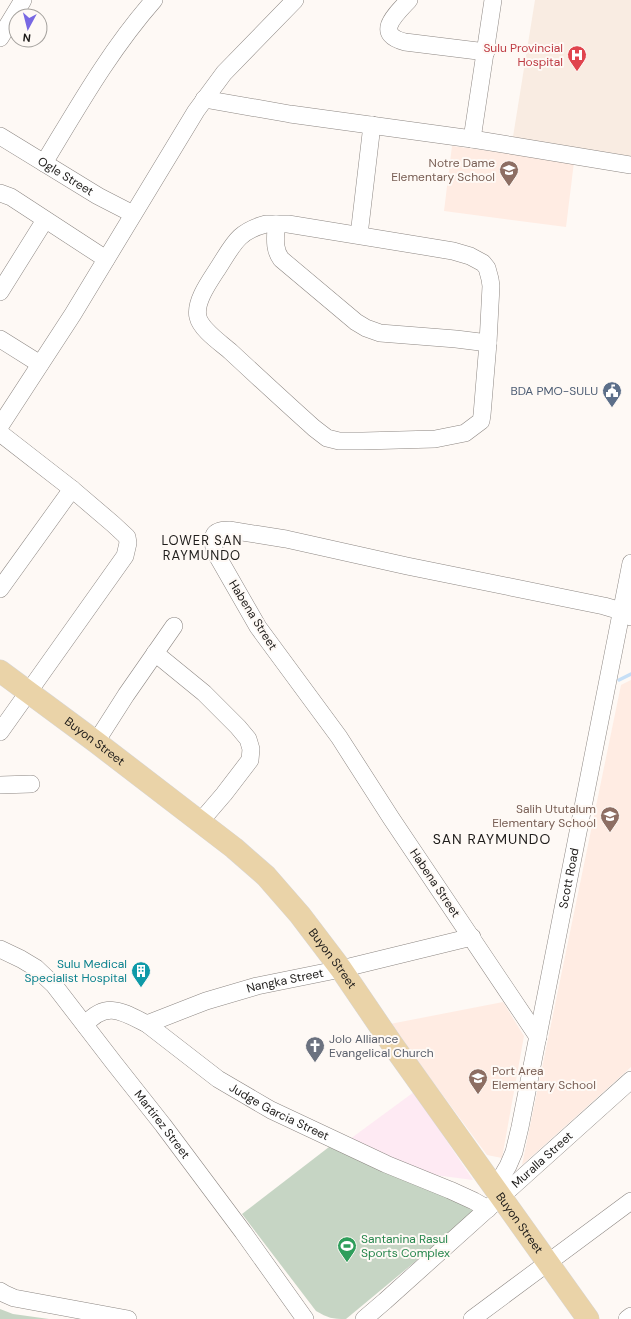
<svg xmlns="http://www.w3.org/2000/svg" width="631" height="1319" font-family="'DM Sans',sans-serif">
<rect width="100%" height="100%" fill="#fef9f5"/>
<path fill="#feeaf3" d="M414,1092l59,88 -54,-7 -73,-31z"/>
<path fill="#f9ece2" d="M535,0h96v162l-119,-19z"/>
<g fill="#ffece3">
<path d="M452,146l122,16 -8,65 -122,-16z"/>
<path d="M631,680v387l-109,98 99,-480z"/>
<path d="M503,1002l21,34 -22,122 -15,-3 -97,-131z"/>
</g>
<g fill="#c6d5c4">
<path d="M329,1147l89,32 57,33 -129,107c-14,0 -18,-1 -30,-8l-74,-97z"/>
<path d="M0,1309l13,5 36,5h-49z"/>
</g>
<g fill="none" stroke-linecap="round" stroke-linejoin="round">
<path stroke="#c6dff6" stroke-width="3.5" d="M619,680l12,-6"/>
<g stroke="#8d8783" stroke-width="18">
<g id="minor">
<path d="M409,0c-13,14 -36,34 -4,42l81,10"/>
<path d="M0,38l23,-38"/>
<path d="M204,99l86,15 182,25 159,26"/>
<path id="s1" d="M0,136l98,60 35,18"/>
<path d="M472,139l21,-139"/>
<path d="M44,163c34,-56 66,-113 110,-163"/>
<path d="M0,193l11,4 95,62"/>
<path d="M266,224h22l165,27 17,5 13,7 4,5 3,11 1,7 -3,57 -6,72 -1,6 -16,12 -30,6 -72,2h-24l-12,-3 -13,-10c-28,-25 -55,-50 -83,-76 -10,-9 -30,-22 -33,-35 -4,-16 14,-39 22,-52 14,-22 19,-34 46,-41z"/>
<path d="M276,224c0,12 -3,24 5,35l75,63 10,6 14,5 76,6 32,4"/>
<path d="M359,235l13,-110"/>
<path d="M0,292l45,-72"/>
<path d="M0,339l40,25"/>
<path d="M0,426l73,-112 123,-203 28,-38 71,-73"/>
<path d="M0,433l72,56 41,35 14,13 1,6 -3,13 -125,176"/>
<path d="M0,589l72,-100"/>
<path d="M155,653l49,40 34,34 10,12 3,10 -1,11 -26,34 -24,28"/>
<path d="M96,742l30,-47 48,-69"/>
<path d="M0,785l31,-1"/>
<path id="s2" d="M0,949l21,10 15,9 18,17 60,78 49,62 80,107 62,87"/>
<path id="s3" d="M147,1024l59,-23 51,-15 84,-17 131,-32"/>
<path id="s4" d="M85,1025c21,-25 38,-13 62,-1l71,55 53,31 115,54 64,26 24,11 14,8"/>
<path d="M538,1037l-147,-219 -52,-81 -81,-110 -43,-75c-4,-16 -3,-22 14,-22l57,9 121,27 197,40 17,5 10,6"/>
<path id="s5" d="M495,1188l13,-22 6,-14 6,-25 111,-564"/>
<path d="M0,1291l5,3 9,4 114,21"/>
<path id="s6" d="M364,1319l21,-18 246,-221"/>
<path d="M472,1319l159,-118"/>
<path d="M627,1319l4,-3"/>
</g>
</g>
<g stroke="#d6d6d6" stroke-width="23">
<g id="major">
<path id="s7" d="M0,671l96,71 138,106 32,28 34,39 41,54 51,75 196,275"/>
</g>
</g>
<use href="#minor" stroke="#fff" stroke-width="17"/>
<use href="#major" stroke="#ead3a8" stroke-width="22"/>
</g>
<defs>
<g id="hospital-pin" transform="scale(1)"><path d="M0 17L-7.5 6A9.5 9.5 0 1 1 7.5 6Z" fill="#e0444e" stroke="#fef9f5"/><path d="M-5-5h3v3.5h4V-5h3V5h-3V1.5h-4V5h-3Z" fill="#fff"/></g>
<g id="school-pin" transform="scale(1)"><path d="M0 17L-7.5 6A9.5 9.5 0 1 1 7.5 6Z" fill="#8d6e63" stroke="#fef9f5"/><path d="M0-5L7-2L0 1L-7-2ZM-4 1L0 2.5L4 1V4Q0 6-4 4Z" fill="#fff"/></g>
<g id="civic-pin" transform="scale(1)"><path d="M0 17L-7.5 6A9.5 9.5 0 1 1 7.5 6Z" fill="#5c6f8a" stroke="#fef9f5"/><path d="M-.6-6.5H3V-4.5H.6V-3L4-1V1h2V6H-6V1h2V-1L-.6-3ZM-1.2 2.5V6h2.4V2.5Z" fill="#fff"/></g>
<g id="building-pin" transform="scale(1)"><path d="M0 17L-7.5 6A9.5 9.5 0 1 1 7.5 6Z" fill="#0f9aa8" stroke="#fef9f5"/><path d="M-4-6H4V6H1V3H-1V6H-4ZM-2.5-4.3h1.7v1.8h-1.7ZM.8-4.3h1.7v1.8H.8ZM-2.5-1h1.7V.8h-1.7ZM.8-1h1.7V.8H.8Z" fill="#fff"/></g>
<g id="church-pin" transform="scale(1)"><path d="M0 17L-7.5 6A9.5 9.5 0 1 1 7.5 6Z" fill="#6b7280" stroke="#fef9f5"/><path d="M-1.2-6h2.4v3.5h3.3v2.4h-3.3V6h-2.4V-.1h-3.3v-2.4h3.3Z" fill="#fff"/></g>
<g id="stadium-pin" transform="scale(1)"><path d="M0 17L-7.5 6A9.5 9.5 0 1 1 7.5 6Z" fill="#2e9e5b" stroke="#fef9f5"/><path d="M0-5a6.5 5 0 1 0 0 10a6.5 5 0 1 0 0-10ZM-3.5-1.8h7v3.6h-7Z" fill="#fff"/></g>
</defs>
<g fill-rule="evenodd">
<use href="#hospital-pin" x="577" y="55"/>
<use href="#school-pin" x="509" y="170"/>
<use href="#civic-pin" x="612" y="391"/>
<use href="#school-pin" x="610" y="816"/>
<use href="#building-pin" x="141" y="971"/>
<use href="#church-pin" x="315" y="1046"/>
<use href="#school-pin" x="478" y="1078"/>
<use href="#stadium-pin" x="347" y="1246"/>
</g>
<g text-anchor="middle" stroke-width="4" stroke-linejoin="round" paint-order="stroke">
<g font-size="12" fill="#be3a42" stroke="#fef9f5" text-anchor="end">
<text x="563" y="52">Sulu Provincial<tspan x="563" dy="14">Hospital</tspan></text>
</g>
<g font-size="12" fill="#785e54" stroke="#fef9f5" text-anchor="end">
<text x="495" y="167">Notre Dame<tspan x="495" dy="14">Elementary School</tspan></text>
<text x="596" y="813">Salih Ututalum<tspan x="596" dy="14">Elementary School</tspan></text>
<text x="492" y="1075" text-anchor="start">Port Area<tspan x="492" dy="14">Elementary School</tspan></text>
</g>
<g font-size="12" fill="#1e1c1a" stroke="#fef9f5">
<text dy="4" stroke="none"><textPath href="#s1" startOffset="77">Ogle Street</textPath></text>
<text transform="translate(253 615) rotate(58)" y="4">Habena Street</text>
<text dy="4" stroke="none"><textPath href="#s7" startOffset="118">Buyon Street</textPath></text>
<text dy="4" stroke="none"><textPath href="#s5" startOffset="320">Scott Road</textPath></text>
<text transform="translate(435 883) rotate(56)" y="4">Habena Street</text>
<text dy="4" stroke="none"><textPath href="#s7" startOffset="442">Buyon Street</textPath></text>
<text dy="4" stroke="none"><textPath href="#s3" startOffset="145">Nangka Street</textPath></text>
<text dy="4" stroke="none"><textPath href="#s4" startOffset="229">Judge Garcia Street</textPath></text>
<text dy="4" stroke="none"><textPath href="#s2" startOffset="242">Martirez Street</textPath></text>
<text dy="4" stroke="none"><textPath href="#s6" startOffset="239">Muralla Street</textPath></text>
<text dy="4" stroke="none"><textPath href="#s7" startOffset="766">Buyon Street</textPath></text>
</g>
<g font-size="12" fill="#4e5e75" stroke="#fef9f5" text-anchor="end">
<text x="598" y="395">BDA PMO-SULU</text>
</g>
<g font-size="12" fill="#0d838f" stroke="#fef9f5" text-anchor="end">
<text x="127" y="968">Sulu Medical<tspan x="127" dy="14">Specialist Hospital</tspan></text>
</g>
<g font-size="12" fill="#5b616d" stroke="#fef9f5" text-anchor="start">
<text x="329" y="1043">Jolo Alliance<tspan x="329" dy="14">Evangelical Church</tspan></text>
</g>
<g font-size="12" fill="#27864d" stroke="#fef9f5" text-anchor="start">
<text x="361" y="1243">Santanina Rasul<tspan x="361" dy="14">Sports Complex</tspan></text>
</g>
<g font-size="13" letter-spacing="1" fill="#1e1c1a" stroke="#fef9f5">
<text x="202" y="545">LOWER SAN<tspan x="202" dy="15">RAYMUNDO</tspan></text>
</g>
<g font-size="14" letter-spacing="1" fill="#1e1c1a" stroke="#fef9f5">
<text x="492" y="844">SAN RAYMUNDO</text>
</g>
</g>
<g transform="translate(28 28) rotate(187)"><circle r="19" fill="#fef9f5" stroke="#a4a19d"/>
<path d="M0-3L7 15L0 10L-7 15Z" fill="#7868e3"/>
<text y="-6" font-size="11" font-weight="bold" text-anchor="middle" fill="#1e1c1a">N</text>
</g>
</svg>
